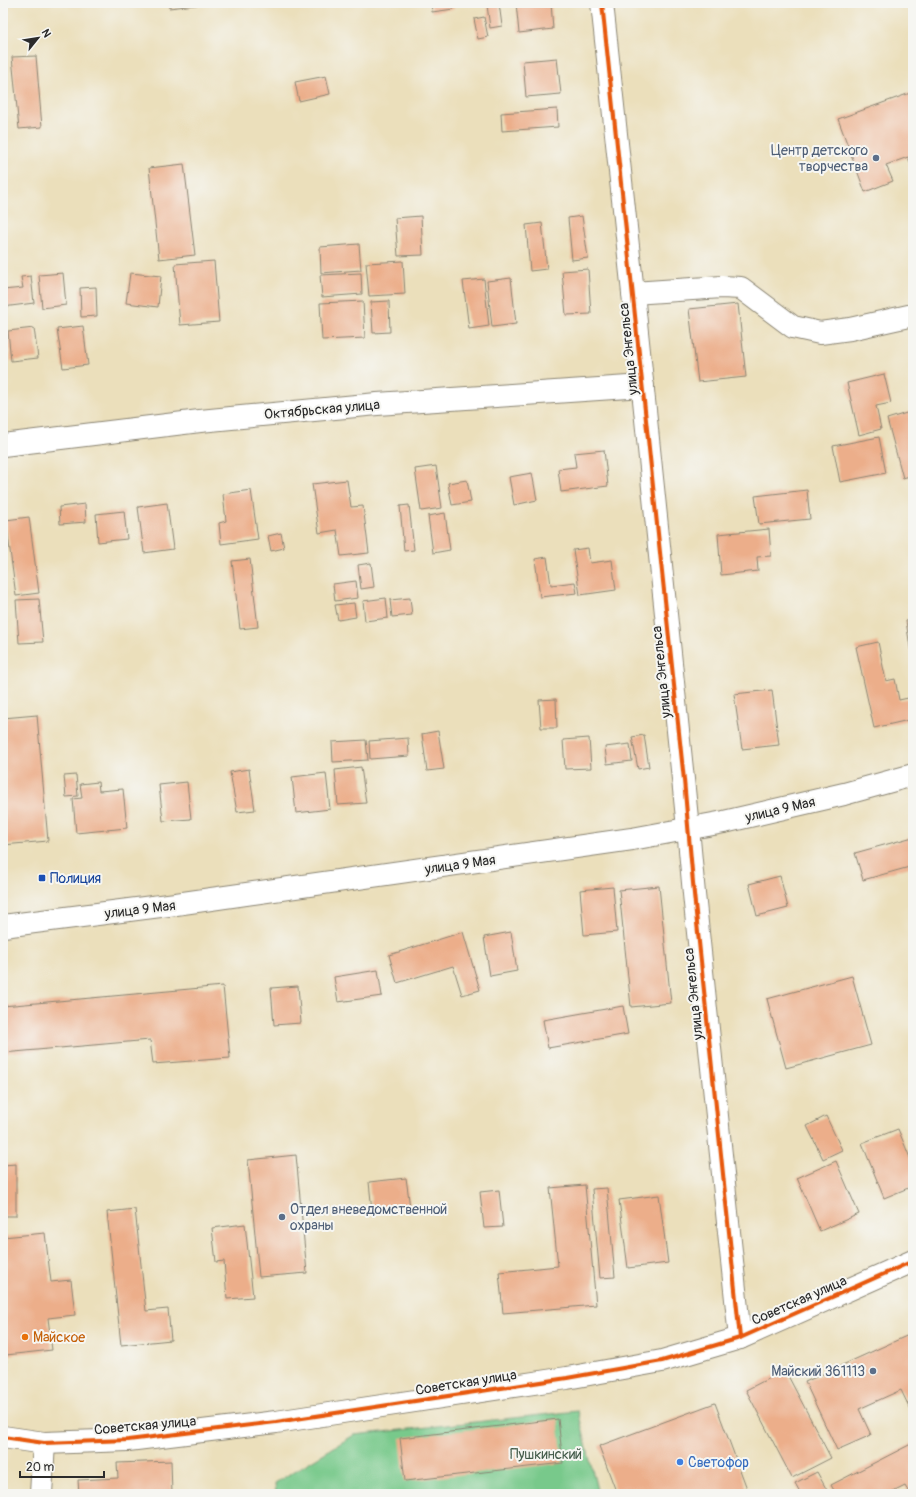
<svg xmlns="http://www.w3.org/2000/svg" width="916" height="1497" font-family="Pangolin,sans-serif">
<rect width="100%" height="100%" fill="#f6f6f2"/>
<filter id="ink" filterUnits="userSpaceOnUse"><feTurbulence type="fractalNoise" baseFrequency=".025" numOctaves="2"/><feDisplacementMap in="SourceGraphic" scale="8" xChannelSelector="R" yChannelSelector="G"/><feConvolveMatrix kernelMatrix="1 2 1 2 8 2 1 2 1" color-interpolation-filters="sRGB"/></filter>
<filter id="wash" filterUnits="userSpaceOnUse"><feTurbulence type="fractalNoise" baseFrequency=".012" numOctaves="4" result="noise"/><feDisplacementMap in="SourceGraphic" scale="16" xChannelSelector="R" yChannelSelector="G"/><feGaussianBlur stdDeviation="0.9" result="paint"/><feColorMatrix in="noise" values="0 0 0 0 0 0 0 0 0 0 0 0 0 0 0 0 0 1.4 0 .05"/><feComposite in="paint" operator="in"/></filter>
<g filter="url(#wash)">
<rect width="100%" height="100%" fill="#ebdfbb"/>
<path fill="#78c98b" stroke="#527a5b" d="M578,1411l20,83h-322l-1,-11 79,-48z"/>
<g id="blocks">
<g fill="#ecae8a">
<path d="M168,3h36v1l-35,4z"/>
<path d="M431,3h22l1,6 -22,3z"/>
<path d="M499,3l3,23 -12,2 -3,-23z"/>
<path d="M516,3h35l2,26 -34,4z"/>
<path d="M484,17l4,20 -10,2 -4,-20z"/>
<path d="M36,56l6,71 -23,2 -7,-72z"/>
<path d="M557,58l4,36 -35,3 -3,-36z"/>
<path d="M326,76l4,18 -31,7 -4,-19z"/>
<path d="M913,92v78l-5,-13 -22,8 7,16 -28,11 -27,-73z"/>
<path d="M557,109l1,18 -56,4 -1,-18z"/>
<path d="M184,164l11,91 -36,4 -10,-91z"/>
<path d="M421,216l2,39 -25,1 -3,-38z"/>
<path d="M582,216l6,42 -16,2 -4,-42z"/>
<path d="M542,223l5,46 -17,2 -4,-46z"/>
<path d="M359,244l2,26 -40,3 -1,-26z"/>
<path d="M214,261l5,61 -39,3 -5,-61z"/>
<path d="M403,261l2,33 -36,2 -3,-33z"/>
<path d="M588,269l3,45 -25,1 -4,-44z"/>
<path d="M63,273l3,32 -24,3 -3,-33z"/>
<path d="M130,273l31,3 -3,31 -32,-4z"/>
<path d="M361,273l1,21 -40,3 -2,-22z"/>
<path d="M31,276l3,27 -31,4v-17l20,-2 -2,-11z"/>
<path d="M511,278l5,46 -24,3 -5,-46z"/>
<path d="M484,279l5,47 -20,3 -6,-48z"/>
<path d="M96,287l1,29 -16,1 -1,-29z"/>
<path d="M363,301l2,37 -43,2 -2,-37z"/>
<path d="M389,301l1,31 -17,1 -2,-31z"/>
<path d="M738,304l8,73 -48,5 -9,-73z"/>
<path d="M83,326l5,39 -25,3 -6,-39z"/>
<path d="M34,328l4,30 -27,3 -3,-30z"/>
<path d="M884,374l7,29 -15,3 5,23 -22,6 -12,-52z"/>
<path d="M913,411v64l-10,3 -16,-59z"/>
<path d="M879,437l7,36 -46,9 -7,-36z"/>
<path d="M604,450l4,36 -47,6 -3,-23 18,-2 -2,-14z"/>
<path d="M436,466l6,42 -21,3 -6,-42z"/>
<path d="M532,473l5,27 -23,5 -5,-28z"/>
<path d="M347,480l4,27 12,-1 6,47 -28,3 -4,-26 -18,3 -7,-49z"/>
<path d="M467,480l4,22 -19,3 -4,-22z"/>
<path d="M251,490l7,49 -37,5 -2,-21 7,-2 -3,-27z"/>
<path d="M807,490l3,29 -51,5 -4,-28z"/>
<path d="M167,503l6,46 -29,4 -6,-46z"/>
<path d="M85,504l1,18 -26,2 -1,-17z"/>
<path d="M409,505l5,45 -10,1 -4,-45z"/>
<path d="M124,511l3,28 -29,3 -2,-28z"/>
<path d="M445,513l5,37 -17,3 -5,-37z"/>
<path d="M29,517l10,76 -23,3 -10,-76z"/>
<path d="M769,529l2,27 -14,1 1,14 -37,4 -3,-41z"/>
<path d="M281,533l3,15 -13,3 -3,-15z"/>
<path d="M588,548l2,15 22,-3 4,30 -36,5 -7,-45z"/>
<path d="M547,557l4,28 24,-3 2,11 -37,4 -5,-38z"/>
<path d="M250,559l8,68 -18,2 -8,-68z"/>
<path d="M371,563l3,24 -13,2 -3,-24z"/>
<path d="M356,581l2,17 -23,3 -2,-17z"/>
<path d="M386,598l2,20 -23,3 -2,-20z"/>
<path d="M410,598l2,17 -20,2 -2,-17z"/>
<path d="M39,599l4,43 -24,1 -3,-43z"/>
<path d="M354,603l2,14 -18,3 -3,-15z"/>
<path d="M913,619v41h-1l-6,-39z"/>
<path d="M878,642l8,39 9,-2 4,21 14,-3v22l-39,9 -18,-81z"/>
<path d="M772,690l7,55 -37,4 -8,-55z"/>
<path d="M556,699l1,29h-16l-2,-28z"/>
<path d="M37,715l11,126 -45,4v-127z"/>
<path d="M438,731l6,38 -17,2 -5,-37z"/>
<path d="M644,735l5,32 -11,2 -6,-32z"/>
<path d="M408,738l1,18 -39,3 -1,-18z"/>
<path d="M589,738l2,30 -26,1 -2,-29z"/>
<path d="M366,740l2,20 -35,2 -1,-20z"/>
<path d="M630,744l2,17 -25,3 -2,-17z"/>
<path d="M361,767l5,36 -28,2 -3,-35z"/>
<path d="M249,769l6,41 -18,2 -7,-40z"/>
<path d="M326,773l4,36 -34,4 -4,-36z"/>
<path d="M76,775l2,21 -12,1 -2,-21z"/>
<path d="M98,782l1,9 24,-2 4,39 -51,5 -3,-34 9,-1 -2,-14z"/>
<path d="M187,782l4,37 -28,2 -4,-36z"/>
<path d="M913,837v29l-50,14 -8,-27z"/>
<path d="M780,876l8,32 -31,8 -8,-32z"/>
<path d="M659,886l12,117 -40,4 -12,-117z"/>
<path d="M613,887l4,45 -33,3 -4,-45z"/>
<path d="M463,932l17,58 -18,5 -9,-29 -56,17 -8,-28z"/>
<path d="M511,932l6,39 -27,5 -6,-39z"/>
<path d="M378,970l4,26 -44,6 -4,-25z"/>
<path d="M852,976l19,69 -85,23 -19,-69z"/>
<path d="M223,986l7,72 -77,6 -3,-24 -147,13v-47z"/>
<path d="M298,986l3,37 -27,2 -3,-37z"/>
<path d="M623,1006l5,28 -80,14 -5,-28z"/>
<path d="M826,1116l16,34 -19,9 -16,-33z"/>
<path d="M898,1129l15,36v21l-29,12 -22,-55z"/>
<path d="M296,1155l11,118 -48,4 -11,-117z"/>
<path d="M836,1161l23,53 -39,17 -23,-53z"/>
<path d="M16,1164v52h-13v-51z"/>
<path d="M406,1178l4,29 -38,4 -3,-29z"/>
<path d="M585,1185l11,120 -93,8 -4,-41 59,-6 -8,-78z"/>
<path d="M607,1188l8,89 -15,1 -8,-89z"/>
<path d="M499,1190l4,37 -19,1 -4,-36z"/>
<path d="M659,1195l9,68 -40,5 -9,-68z"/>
<path d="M135,1209l11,102 22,-2 3,31 -50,5 -14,-133z"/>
<path d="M245,1224l8,73 -26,2 -3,-38 -8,1 -4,-34z"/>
<path d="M45,1233l6,49 20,-2 4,35 -27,3 4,32 -46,5 2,18 -5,1v-137z"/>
<path d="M913,1333v82l-12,-25 -42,19 12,26 -34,15 -32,-68z"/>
<path d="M785,1370l46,88 -39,20 -46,-88z"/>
<path d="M715,1403l34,91h-132l-18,-48z"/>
<path d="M558,1419l5,44 -158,18 -5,-43z"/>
<path d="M913,1443v51h-3l-5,-8 -16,8h-53l-5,-9z"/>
<path d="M171,1461l1,33h-93l-1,-14 40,-2 -1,-15z"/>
<path d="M817,1472l12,22h-28l-6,-11z"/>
</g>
</g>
</g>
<g filter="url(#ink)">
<use href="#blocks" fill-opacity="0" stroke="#8b8573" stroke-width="1"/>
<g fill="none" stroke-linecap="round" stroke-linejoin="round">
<g stroke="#8b8573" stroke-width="24">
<g id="minor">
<path d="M633,293l89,-6 19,1 52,39 27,6 30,-4 63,-14"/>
<path d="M3,445l197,-24 177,-17 266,-18"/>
<path d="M688,828l6,66 46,444"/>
<path d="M3,1437l41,6 84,-3 148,-18 291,-44 95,-17 78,-23 173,-77"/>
<path d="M41,1494l3,-51"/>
</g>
</g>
<g stroke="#8b8573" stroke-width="24">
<g id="tertiary">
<path d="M602,3l31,290 55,535"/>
<path d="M3,926l173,-22 456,-65 92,-17 120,-28 69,-19"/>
</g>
</g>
<use href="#minor" stroke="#fff" stroke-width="22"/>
<use href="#tertiary" stroke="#fff" stroke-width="22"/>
<g stroke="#f6f6f2" stroke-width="6">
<g id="cycleway">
<path d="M602,3l82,777 10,114 46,444"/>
<path d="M3,1437l41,6 84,-3 148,-18 291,-44 95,-17 78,-23 173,-77"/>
</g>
</g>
<use href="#cycleway" stroke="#e8590c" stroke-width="4"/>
</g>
</g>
<g fill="#5c6f8a" stroke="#f6f6f2" stroke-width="1.5">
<circle cx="876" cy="158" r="4"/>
<circle cx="282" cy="1217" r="4"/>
<circle cx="873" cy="1371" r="4"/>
</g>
<rect fill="#1a4fb4" stroke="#f6f6f2" stroke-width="1.5" x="38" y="874" width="8" height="8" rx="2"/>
<circle fill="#e8710a" stroke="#f6f6f2" stroke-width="1.5" cx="25" cy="1337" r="4"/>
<circle fill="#3f7fe0" stroke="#f6f6f2" stroke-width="1.5" cx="680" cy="1462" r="4"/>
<g text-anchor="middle" stroke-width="4" stroke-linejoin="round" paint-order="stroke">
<g font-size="14" fill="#4e5e75" stroke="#f6f6f2" text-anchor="end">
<text x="868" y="155">Центр детского<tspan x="868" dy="16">творчества</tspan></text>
<text x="290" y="1214" text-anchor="start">Отдел вневедомственной<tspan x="290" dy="16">охраны</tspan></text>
<text x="865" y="1376">Майский 361113</text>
</g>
<g font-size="14" fill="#2b2b2b" stroke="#f6f6f2">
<text transform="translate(628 349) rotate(-96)" y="5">улица Энгельса</text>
<text transform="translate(322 409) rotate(-5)" y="5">Октябрьская улица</text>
<text transform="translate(661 672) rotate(-96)" y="5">улица Энгельса</text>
<text transform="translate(780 809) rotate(-13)" y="5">улица 9 Мая</text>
<text transform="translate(460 864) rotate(-8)" y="5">улица 9 Мая</text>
<text transform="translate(140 909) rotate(-7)" y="5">улица 9 Мая</text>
<text transform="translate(693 994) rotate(-96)" y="5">улица Энгельса</text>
<text transform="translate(799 1300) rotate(-24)" y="5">Советская улица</text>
<text transform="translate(466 1382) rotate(-9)" y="5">Советская улица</text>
<text transform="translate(145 1425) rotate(-5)" y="5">Советская улица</text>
</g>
<g font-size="14" fill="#164399" stroke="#f6f6f2" text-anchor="start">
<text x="50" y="883">Полиция</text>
</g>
<g font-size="14" fill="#c56008" stroke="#f6f6f2" text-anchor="start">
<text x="33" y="1342">Майское</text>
</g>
<g font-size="14" fill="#425a48" stroke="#f6f6f2">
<text x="546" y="1459">Пушкинский</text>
</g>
<g font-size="14" fill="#366cbe" stroke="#f6f6f2" text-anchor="start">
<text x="688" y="1467">Светофор</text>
</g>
</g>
<rect width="916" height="1497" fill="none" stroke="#f6f6f2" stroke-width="16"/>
<g transform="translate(38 38) rotate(60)" stroke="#f6f6f2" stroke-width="3" paint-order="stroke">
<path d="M0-3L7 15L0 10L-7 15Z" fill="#2b2b2b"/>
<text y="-6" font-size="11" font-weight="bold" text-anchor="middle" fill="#2b2b2b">N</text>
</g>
<path d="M20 1471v6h84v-6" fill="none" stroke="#2b2b2b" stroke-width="2"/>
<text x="26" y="1471" font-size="12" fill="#2b2b2b" stroke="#f6f6f2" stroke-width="3" paint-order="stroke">20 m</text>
</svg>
